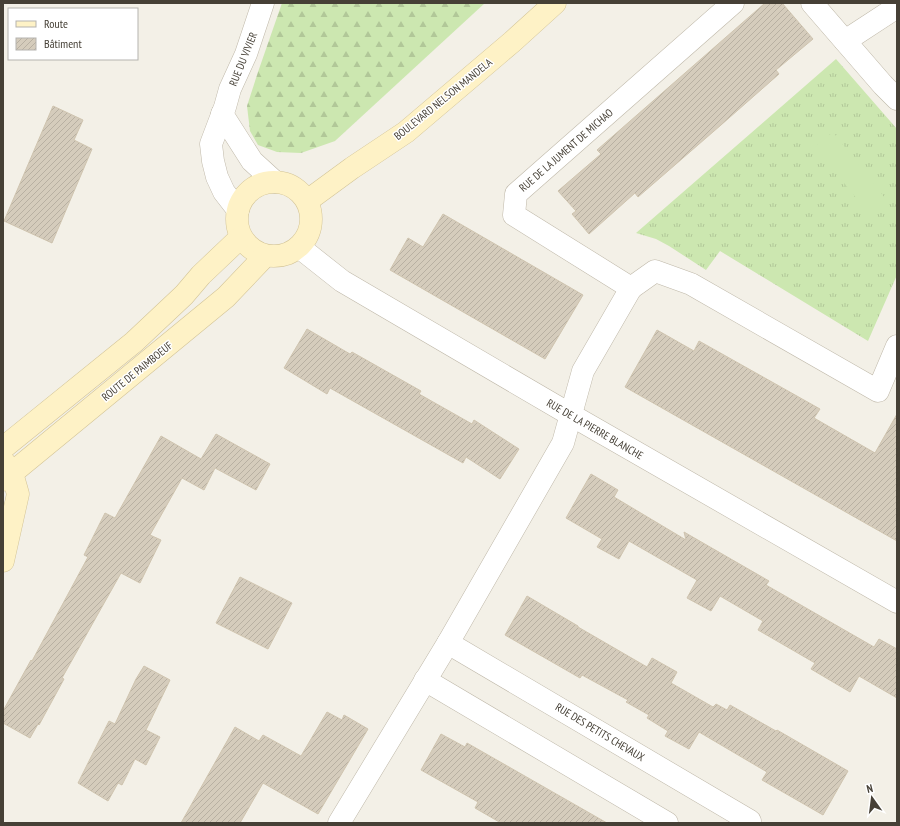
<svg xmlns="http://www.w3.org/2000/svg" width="900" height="826" font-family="'PT Sans Narrow',sans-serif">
<defs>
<pattern id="grass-tufts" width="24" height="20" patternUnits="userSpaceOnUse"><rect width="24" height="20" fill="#cce7b0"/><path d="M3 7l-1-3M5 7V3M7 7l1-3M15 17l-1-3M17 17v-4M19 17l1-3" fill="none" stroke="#b1c798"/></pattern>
<pattern id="forest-firs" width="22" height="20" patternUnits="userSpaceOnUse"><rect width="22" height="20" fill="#cce7b0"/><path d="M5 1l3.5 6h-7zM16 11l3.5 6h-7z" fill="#b1c798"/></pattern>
<pattern id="building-hatch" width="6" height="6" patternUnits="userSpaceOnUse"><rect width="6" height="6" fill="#d5ccbc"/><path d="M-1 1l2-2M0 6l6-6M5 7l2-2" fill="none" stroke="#b8b0a2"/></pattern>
</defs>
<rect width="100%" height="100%" fill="#f3f0e7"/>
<path fill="url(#grass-tufts)" d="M836,59l61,70v146l-29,66 -148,-90 -14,19 -37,-24 -13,-7 -20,-6z"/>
<path fill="url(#forest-firs)" d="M282,3h203l-150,138 -34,12 -24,-1 -19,-7 -8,-14 -3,-25 11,-34z"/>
<path fill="#cce7b0" d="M833,132l52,66 -18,14 -52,-66z"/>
<g fill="url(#building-hatch)" stroke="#cfc4af">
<path d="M765,3h17l31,36 -37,31 3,4 -58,51 -83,72 -3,-4 -46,41 -17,-20 4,-3 -18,-20 43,-37 -4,-4z"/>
<path d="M53,106l30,14 -9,20 18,9 -40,94 -48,-22z"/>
<path d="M443,214l140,81 -38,64 -155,-89 18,-32 15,9z"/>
<path d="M307,329l43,25 2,-2 69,39 -2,3 53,30 2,-4 45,29 -19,30 -34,-22 -3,6 -133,-75 -3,6 -43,-26z"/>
<path d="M657,330l37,21 5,-10 121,68 -6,9 61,35 22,-39v127l-272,-154z"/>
<path d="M216,434l54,30 -14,26 -41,-22 -11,22 -22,-12 -32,57 11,5 -21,43 -19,-10 -59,105 2,1 -25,46 -1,-1 -8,14 -27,-15v-12l28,-51 1,1 56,-104 -4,-2 21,-42 10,5 46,-82 40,23z"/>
<path d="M591,474l27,16 -4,7 72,43 -2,-8 85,49 -3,4 108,62 5,-8 18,10v49l-38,-22 -9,16 -39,-23 4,-6 -57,-33 5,-9 -43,-25 -9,15 -24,-13 10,-18 -68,-39 -10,18 -22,-12 5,-8 -36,-21z"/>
<path d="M240,577l52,26 -24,46 -52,-26z"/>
<path d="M527,596l51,30v1l69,40 5,-9 25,14 -6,11 42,24 3,-3 11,6 3,-5 46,26 1,-1 71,41 -25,44 -61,-35 5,-8 -68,-40 -10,17 -24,-13 3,-5 -21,-13 2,-3 -23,-13 2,-2 -46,-25 -2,3 -75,-43z"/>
<path d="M144,666l26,14 -24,50 14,7 -14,28 -11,-6 -13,26 -4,-2 -10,18 -30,-18 31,-62 6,3 21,-45z"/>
<path d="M327,712l15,8 2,-5 24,14 -50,85 -55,-31 -23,40h-59l54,-96 24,14 4,-6 38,21z"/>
<path d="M441,734l24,13 2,-4 140,80h-106l-26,-15 3,-6 -57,-32z"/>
</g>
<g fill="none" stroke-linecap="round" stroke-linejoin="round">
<g stroke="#bfb8a9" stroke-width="23">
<g id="street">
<path d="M812,3l71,82 14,14"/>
<path d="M845,41l52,-34"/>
<path d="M222,114l30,47 23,21"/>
<path d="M238,210l-14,-18 -7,-15 -4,-16 -2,-17 14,-37 5,-18 16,-35 17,-51"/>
<path d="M299,247l43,34 229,134 326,187"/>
<path d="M631,288l24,-17 36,13 187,107 19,-45"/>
<path d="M448,643l302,178 -1,2"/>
<path d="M425,680l242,143"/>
<path d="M339,823l109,-180 115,-200 20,-72 48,-83 -117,-73 2,-21 217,-191"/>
</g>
</g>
<g stroke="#d3c497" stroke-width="23">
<g id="secondary">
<circle cx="274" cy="219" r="37"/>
<path d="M307,201l45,-33 54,-36 106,-90 43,-39"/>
<path d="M3,448l131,-106 50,-47 17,-20 40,-38"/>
<path d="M3,480l9,-7 214,-176 39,-41"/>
<path d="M3,561l15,-67 -6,-21 -8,-11"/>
</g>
</g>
<use href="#street" stroke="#fff" stroke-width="22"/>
<use href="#secondary" stroke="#fef2c6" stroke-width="22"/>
</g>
<g text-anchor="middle" stroke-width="3" stroke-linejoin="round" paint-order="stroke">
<g font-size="11" fill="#464036" stroke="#fff">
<text transform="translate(243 59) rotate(-68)" y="4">RUE DU VIVIER</text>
<text transform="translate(443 99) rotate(-39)" y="4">BOULEVARD NELSON MANDELA</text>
<text transform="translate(566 150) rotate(-41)" y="4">RUE DE LA JUMENT DE MICHAO</text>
<text transform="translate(137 371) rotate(-39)" y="4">ROUTE DE PAIMBOEUF</text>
<text transform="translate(595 429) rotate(30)" y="4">RUE DE LA PIERRE BLANCHE</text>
<text transform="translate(600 732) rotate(31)" y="4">RUE DES PETITS CHEVAUX</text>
</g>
</g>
<rect width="900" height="826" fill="none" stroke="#464036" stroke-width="8"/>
<rect x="8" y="8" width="130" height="52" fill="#ffffff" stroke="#b5b3af"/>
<rect x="16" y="21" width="20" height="6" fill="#fef2c6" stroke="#b5b3af"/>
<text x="44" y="28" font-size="12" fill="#464036">Route</text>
<rect x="16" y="38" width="20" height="12" fill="url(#building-hatch)" stroke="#b5b3af"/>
<text x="44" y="48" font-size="12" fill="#464036">Bâtiment</text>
<g transform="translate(872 798) rotate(346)" stroke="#ffffff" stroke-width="3" paint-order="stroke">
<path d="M0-3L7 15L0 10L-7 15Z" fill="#464036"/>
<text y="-6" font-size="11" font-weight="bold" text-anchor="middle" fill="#464036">N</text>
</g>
</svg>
